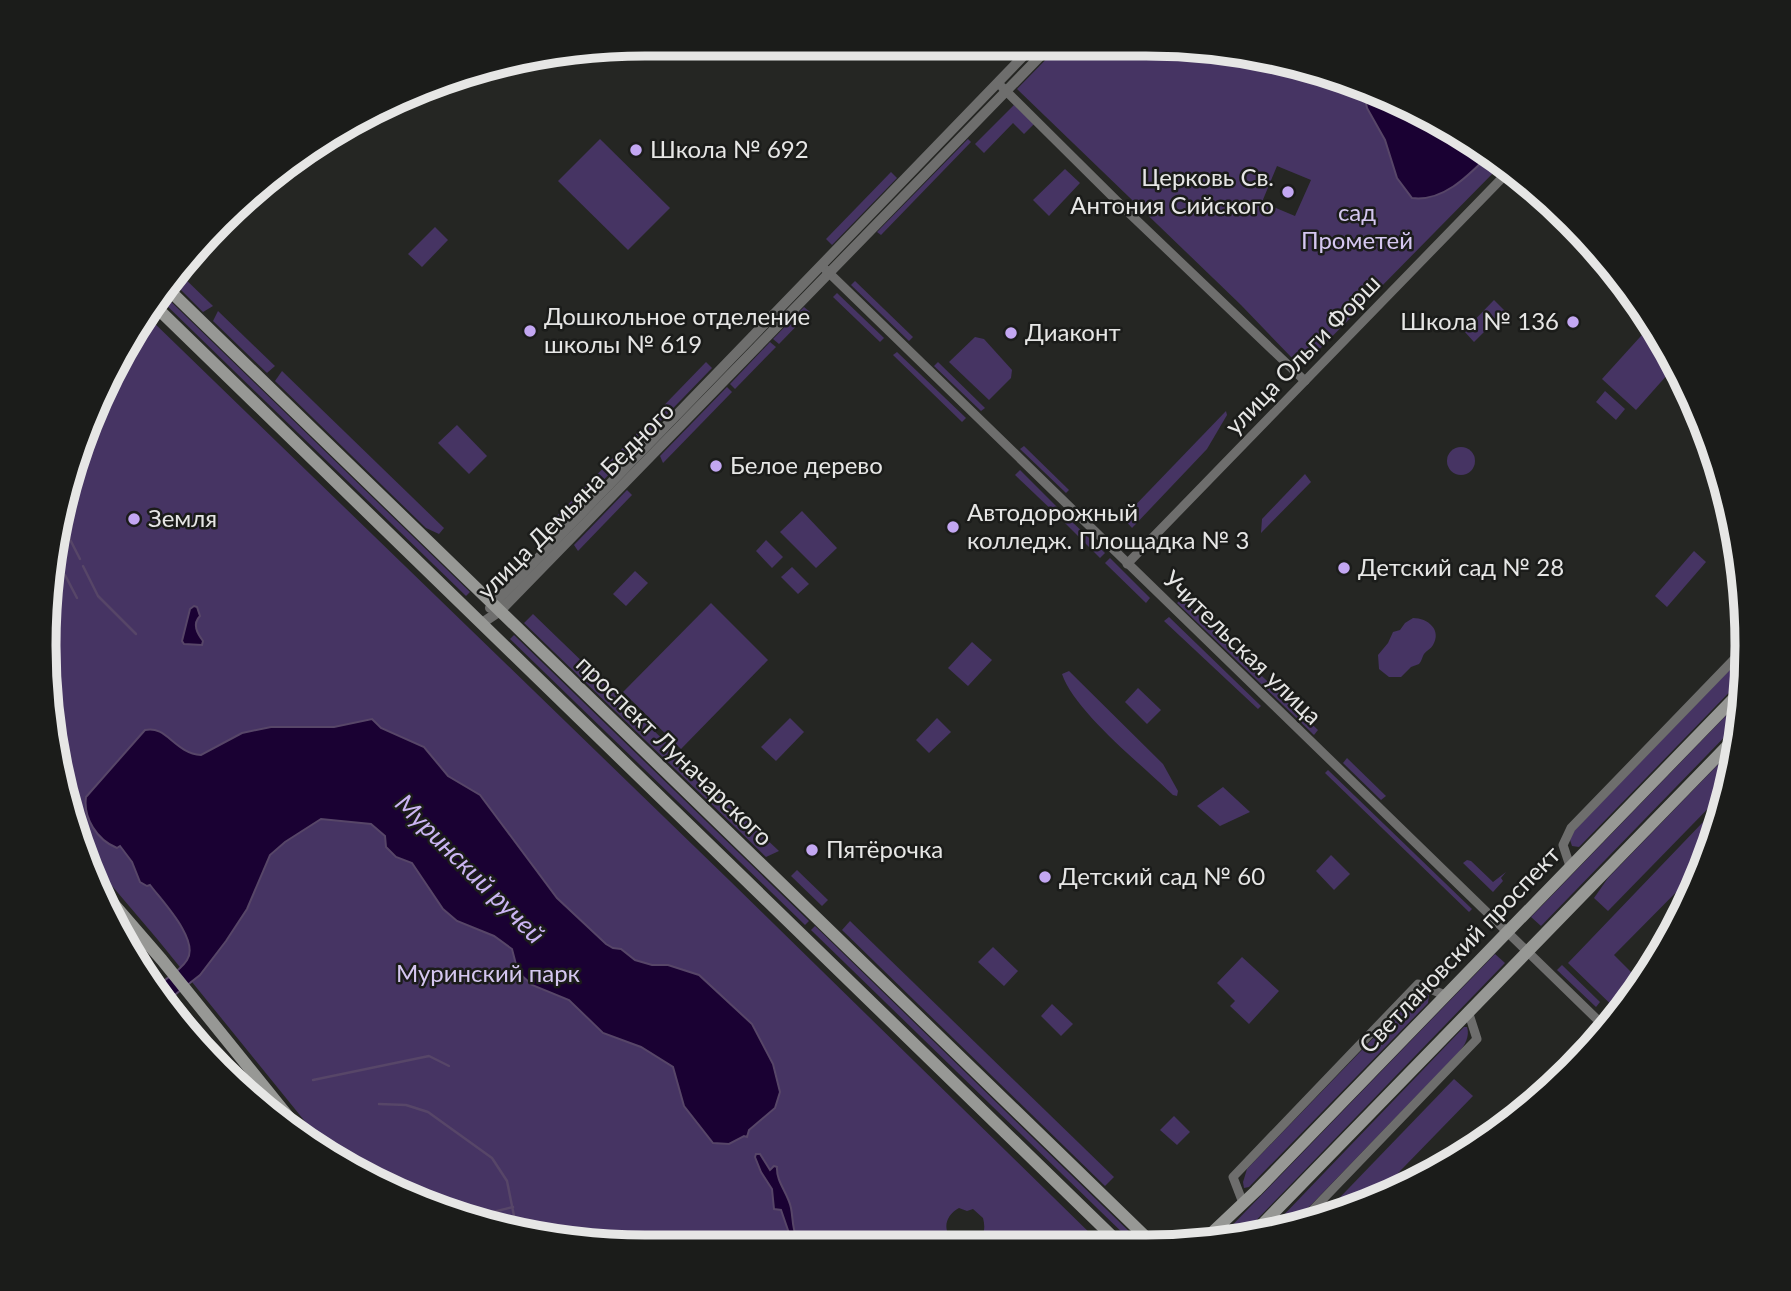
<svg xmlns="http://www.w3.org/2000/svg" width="1791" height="1291" font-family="Lato,sans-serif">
<rect width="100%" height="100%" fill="#252623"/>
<g fill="#463463" fill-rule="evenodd">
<path d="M1061,44h85l117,11 101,38 3,15 18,32 12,38 55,10 35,-31 12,10 -192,195 -9,-10 -6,6 -51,-53 -224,-216zM1277,166l34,14 -16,36 -33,-14z"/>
<path d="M1014,105l20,19 -10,10 -11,-11 -29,30 -9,-9z"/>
<path d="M600,139l70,69 -42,42 -70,-69z"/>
<path d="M968,139l3,3 -90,93 -4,-3z"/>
<path d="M1065,169l15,14 -31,33 -16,-16z"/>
<path d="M891,172l6,6 -65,67 -6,-6z"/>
<path d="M435,227l13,13 -26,27 -14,-13z"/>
<path d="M178,272l35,34 -10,6 -31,-31z"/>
<path d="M855,281l58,56 -4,4 -58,-56z"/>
<path d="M837,293l47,45 -4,4 -47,-45z"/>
<path d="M163,294l307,298 -4,4 -306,-297z"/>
<path d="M1494,300l11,11 -31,31 -10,-11z"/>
<path d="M804,307l6,5 -31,32 -6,-5z"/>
<path d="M218,311l57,55 -8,7 -54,-52z"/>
<path d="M148,317l581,563 371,363 -126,1c10,-6 12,-15 9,-26l-10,-9 -6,2 -8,-3c-16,9 -17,25 -2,36l-350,2 -117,-19 -110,-42 -47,-29 -175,-216 -74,-87 -35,-129 6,-196 51,-148z"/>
<path d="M1650,326l17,19 9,20 -40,45 -34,-31z"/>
<path d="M975,337l9,2 28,31 -1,8 -22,22 -40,-38z"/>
<path d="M770,342l6,5 -41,42 -5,-5z"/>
<path d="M897,352l69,66 -4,4 -69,-67z"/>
<path d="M706,362l6,6 -154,159 -6,-6z"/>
<path d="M938,362l47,46 -4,3 -47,-45z"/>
<path d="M282,371l162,157 -5,6 -13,-6 -151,-147z"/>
<path d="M727,387l5,5 -69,71 -3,-7z"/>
<path d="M1605,391l20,18 -9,11 -20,-18z"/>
<path d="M1226,411l1,4 -20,34 -75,79 -9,-10z"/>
<path d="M457,425l30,31 -18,18 -31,-31z"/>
<path d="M1024,446l45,44 -3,3 -46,-44z"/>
<circle cx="1461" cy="461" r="14"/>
<path d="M1020,470l41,41 -4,4 -42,-40z"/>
<path d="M1305,474l6,8 -50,51 1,-14z"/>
<path d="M627,490l5,5 -54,56 -4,-6z"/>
<path d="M802,511l35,37 -21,20 -36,-36z"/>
<path d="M1069,519l36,34 -5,5 -35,-35z"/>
<path d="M766,540l17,17 -11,11 -16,-17z"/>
<path d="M1694,551l12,11 -39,45 -12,-11z"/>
<path d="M1110,558l40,40 -4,5 -41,-40z"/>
<path d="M792,567l17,17 -11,10 -17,-17z"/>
<path d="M635,571l13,12 -22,23 -13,-12z"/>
<path d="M1182,599l136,131 -4,5 -137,-132z"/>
<path d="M711,603l57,57 -87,89 -58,-57z"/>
<path d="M533,614l204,197 -7,7 4,4 7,-7 38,36 -13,6 -242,-234z"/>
<path d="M1169,617l92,89 -3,3 -94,-88z"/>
<path d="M1413,618c15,0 29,12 20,27 -2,4 -6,5 -9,9 -2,3 -2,7 -5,10l-8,3 -10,10h-12l-10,-8 -1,-14 10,-12 5,-11 7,-2 5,-7z"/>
<path d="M514,635l295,286 -4,4 -295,-286z"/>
<path d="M972,642l20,18 -24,26 -20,-18z"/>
<path d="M1745,654l1,21 -167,172 -7,-1 -2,-6 4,-9z"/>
<path d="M1069,671l94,93 15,27 -1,5 -4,-1c-31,-30 -98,-83 -111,-121z"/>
<path d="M1138,688l23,22 -14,14 -22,-22z"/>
<path d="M1744,697l-4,24 -199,205 -10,-9z"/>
<path d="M790,718l14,14 -28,29 -15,-14z"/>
<path d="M937,718l14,14 -22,21 -13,-13z"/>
<path d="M1736,746l-7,41 -121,124 -14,-13 14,-20z"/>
<path d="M1347,758l39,38 -5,4 -38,-37z"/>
<path d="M1328,770l144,139 -3,3 -144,-139z"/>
<path d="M1223,787l27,25 -30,14 -23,-20z"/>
<path d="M1727,797l-24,68 -89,90 27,27 -8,9 2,2 -14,21 -53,-51z"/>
<path d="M1331,855l19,19 -16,16 -18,-19z"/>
<path d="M1467,860l4,1 22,21 13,-10 -5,6 2,3 -10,11 -30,-29z"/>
<path d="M797,870l31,30 -6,6 -31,-30z"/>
<path d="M850,921l264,256 -9,9 -263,-256z"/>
<path d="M815,926l326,317h-8l-322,-313z"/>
<path d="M993,947l25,24 -14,15 -26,-24z"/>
<path d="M1495,954l10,9 -266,275 -23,4z"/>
<path d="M1242,957l37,34 -30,33 -19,-18 5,-5 -18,-18z"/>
<path d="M1562,965l38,37 -4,5 -39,-37z"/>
<path d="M1423,993l6,2 -1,8 -179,184 -5,1 -1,-6 4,-13 168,-174z"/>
<path d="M1052,1004l21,20 -12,12 -20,-20z"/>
<path d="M1464,1027h3c3,9 -2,18 -8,25l-152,157 -16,11 -14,2z"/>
<path d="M1454,1079l19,17 -105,108 -46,12z"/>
<path d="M1174,1116l16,16 -13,13 -17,-15z"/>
</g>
<g fill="#1a0133" stroke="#574668" stroke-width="2">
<path d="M1364,93l83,32 40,32c-20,20 -45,45 -75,41l-15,-20 -12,-38 -18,-32z"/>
<path d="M194,606l3,1 3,9c-8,8 -3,17 3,25l-1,4 -18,-1 -2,-3 8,-32z"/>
<path d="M372,719l9,9 43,19 24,29 32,19 77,103 49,46 7,4 8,1 14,11 17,5h16l31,10 53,49 21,40 7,28 -5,16 -26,22 -2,7 -3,-1 -15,8 -16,-1 -29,-37 -11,-39 -32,-20 -38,-14 -34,-33 -37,-15 -14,-13 -6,-23 -18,-13 -37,-15 -14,-12 -31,-46 -16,-6 -10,-10 -1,-11 -14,-12 -50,-5 -36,23 -15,13 -23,54 -21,32 -26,34 -33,26 -9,-16c9,-7 23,-15 29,-25 13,-20 -25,-59 -37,-75l-3,1 -7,-4 -8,-20 -12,-16 -3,2c-20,-8 -34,-30 -31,-51l59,-67c22,-5 29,23 56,25l41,-22 29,-6h63z"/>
<path d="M756,1154h4l10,16 4,-4 3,1c-1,15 11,26 14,41 2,9 1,19 5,27 4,6 8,7 14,10h-12l-9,-12 -8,-23 -7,-1 -2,-20 -11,-17 -6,-15z"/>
</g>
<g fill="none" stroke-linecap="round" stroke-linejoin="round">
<g stroke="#574668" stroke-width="2.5">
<path d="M59,518l21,41"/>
<path d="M54,553l8,14"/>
<path d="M83,566l15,30 38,38"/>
<path d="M65,575l12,23"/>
<path d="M313,1080l116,-24 20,10"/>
<path d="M379,1104l27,1 22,7 64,46 15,23 10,50"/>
<path d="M481,1215l32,-8"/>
</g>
<g stroke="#6e6e6d" stroke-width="9">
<path d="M1002,87l128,127 175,167"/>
<path d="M825,269l782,760"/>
<path d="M1127,564l379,-390"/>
<path d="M1570,866l-7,-21 8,-17 174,-180"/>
<path d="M1243,1203l-10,-26 185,-193 27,11"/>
<path d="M1302,1221l175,-182 -9,-28"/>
<path d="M1263,1223l14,5"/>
</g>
<g stroke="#6e6e6d" stroke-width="10">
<path d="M490,608l545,-564"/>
<path d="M482,623l18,-12 552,-567"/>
</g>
<g stroke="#979895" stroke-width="12">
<path d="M167,288l985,955"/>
<path d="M155,306l964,937"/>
<path d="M92,879l70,81 146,181"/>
<path d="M146,967l96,121"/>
<path d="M1252,1235l486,-500"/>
<path d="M1202,1242l54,-51 490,-505"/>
</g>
</g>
<g fill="#c3a7f2" stroke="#1b1c1a" stroke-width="2.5">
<circle cx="636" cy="150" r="7"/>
<circle cx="1288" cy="192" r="7"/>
<circle cx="1573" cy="322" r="7"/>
<circle cx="530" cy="331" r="7"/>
<circle cx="1011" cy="333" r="7"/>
<circle cx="716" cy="466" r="7"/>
<circle cx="134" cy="519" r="7"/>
<circle cx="953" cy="527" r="7"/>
<circle cx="1344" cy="568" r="7"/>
<circle cx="812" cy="850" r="7"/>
<circle cx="1045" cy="877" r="7"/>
</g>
<g text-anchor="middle" stroke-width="5" stroke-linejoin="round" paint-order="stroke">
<g font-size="24" fill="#e6e6e5" stroke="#1b1c1a" text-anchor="start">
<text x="650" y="158">Школа № 692</text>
<text x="1274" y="186" text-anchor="end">Церковь Св.<tspan x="1274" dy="28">Антония Сийского</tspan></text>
<text x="544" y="325">Дошкольное отделение<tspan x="544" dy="28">школы № 619</tspan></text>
<text x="1559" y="330" text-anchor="end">Школа № 136</text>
<text x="1025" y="341">Диаконт</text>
<text x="730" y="474">Белое дерево</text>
<text x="967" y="521">Автодорожный<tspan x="967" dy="28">колледж. Площадка № 3</tspan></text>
<text x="148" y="527">Земля</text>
<text x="1358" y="576">Детский сад № 28</text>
<text x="826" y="858">Пятёрочка</text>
<text x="1059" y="885">Детский сад № 60</text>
</g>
<g font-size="24" fill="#d5c7f0" stroke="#1b1c1a">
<text x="1357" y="221">сад<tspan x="1357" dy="28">Прометей</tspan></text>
<text x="488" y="982">Муринский парк</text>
</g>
<g font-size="24" fill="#e6e6e5" stroke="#1b1c1a">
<text transform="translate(1303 355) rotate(-46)" y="8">улица Ольги Форш</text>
<text transform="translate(576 501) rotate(-45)" y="8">улица Демьяна Бедного</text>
<text transform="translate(1242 648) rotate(44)" y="8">Учительская улица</text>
<text transform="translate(674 751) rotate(44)" y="8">проспект Луначарского</text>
<text transform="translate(1460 950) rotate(-46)" y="8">Светлановский проспект</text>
</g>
<g font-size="26" font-style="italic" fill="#cbb5f3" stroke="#1b1c1a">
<text transform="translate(470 869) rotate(45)" y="9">Муринский ручей</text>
</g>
</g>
<path d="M0 0H1791V1291H0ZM645 56H1146A589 589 0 0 1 1735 645V646A589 589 0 0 1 1146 1235H645A589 589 0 0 1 56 646V645A589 589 0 0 1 645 56Z" fill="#1b1c1a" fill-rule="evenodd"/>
<path fill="none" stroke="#e6e6e5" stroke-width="9" d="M645 56H1146A589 589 0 0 1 1735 645V646A589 589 0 0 1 1146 1235H645A589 589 0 0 1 56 646V645A589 589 0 0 1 645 56Z"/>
</svg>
